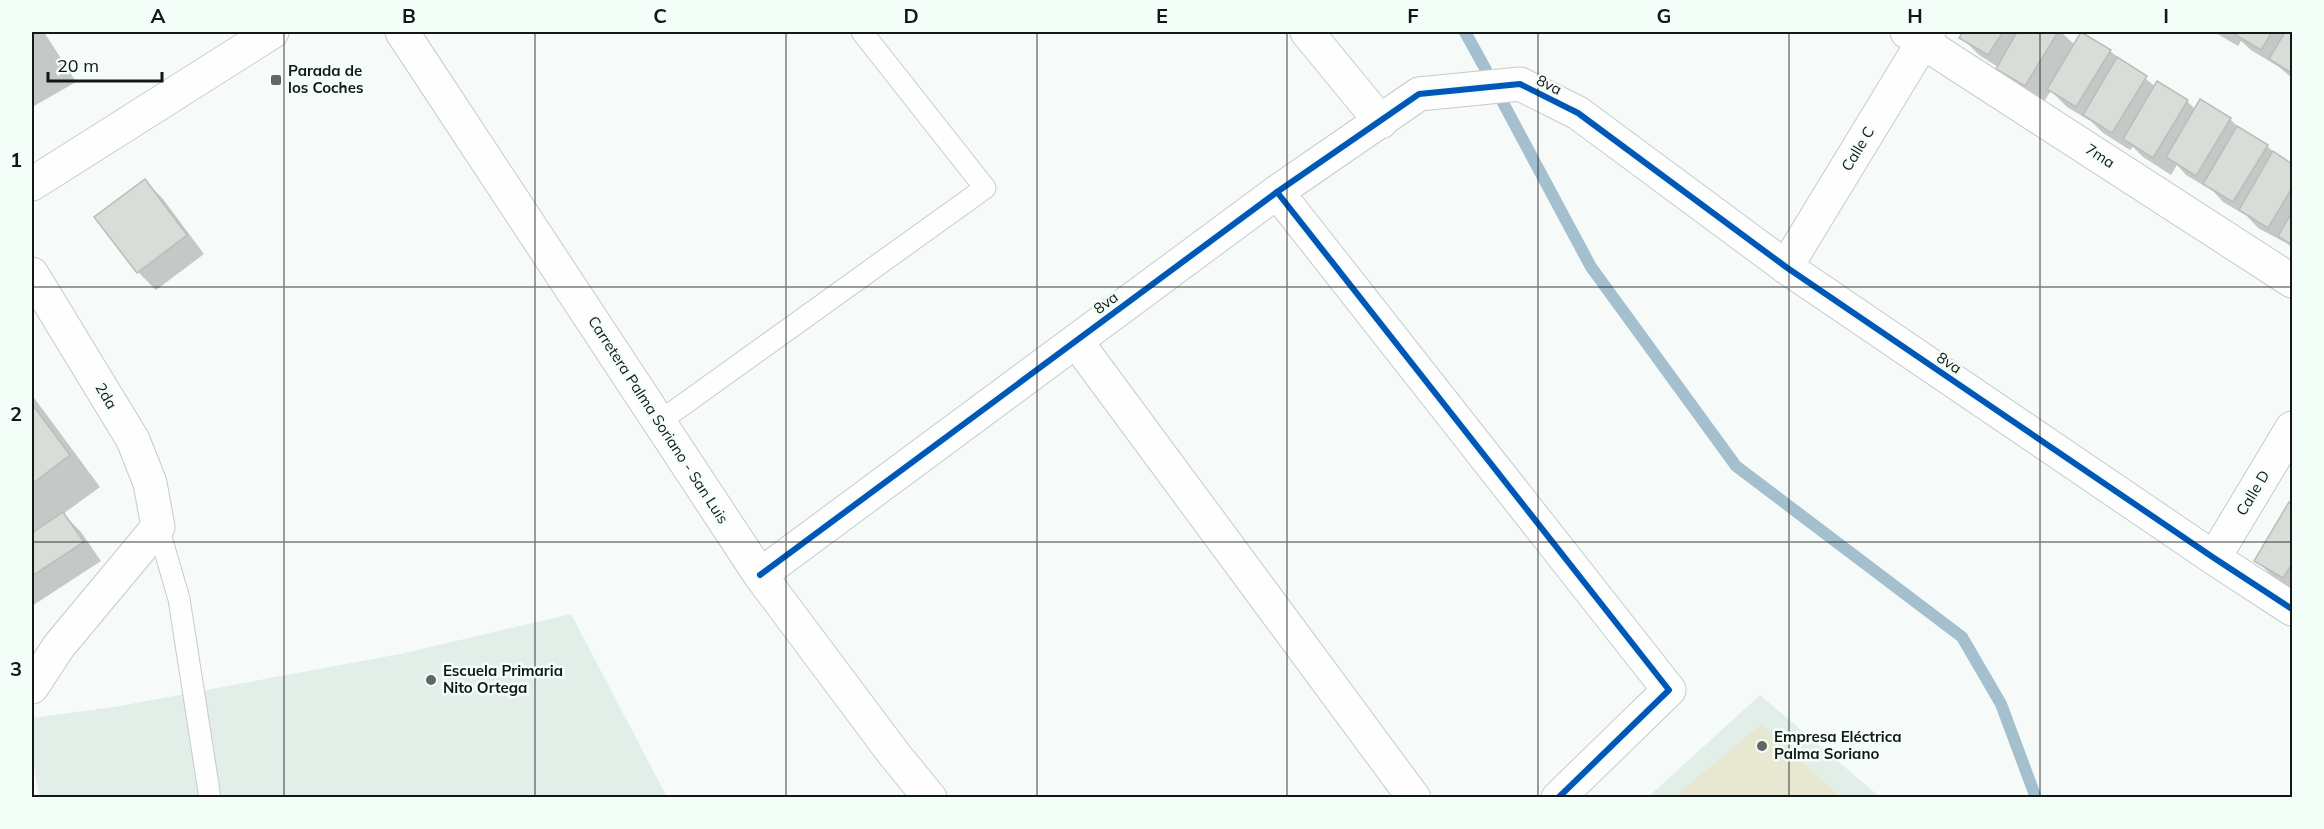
<svg xmlns="http://www.w3.org/2000/svg" width="2324" height="829" font-family="Mulish,sans-serif">
<rect width="100%" height="100%" fill="#f6fbf9"/>
<g fill="#e2efe9">
<path d="M571,614l96,183h-628l-7,-45v-34l82,-11 286,-53z"/>
<path d="M1760,695l120,102 -233,1z"/>
</g>
<path fill="#e8e8d2" d="M1761,724l80,73h-167z"/>
<g fill="#0003">
<path d="M32,32h12l32,50 -42,24 -2,-2z"/>
<path d="M1965,32h96l14,13 7,-12 28,18 46,36 31,14 9,9 34,9 9,9 28,18 10,9 15,11v83l-4,-5 -30,-16 -11,-12 -24,-14 -10,-11 -27,-16 -9,-10 -6,10 -28,-18 -10,-10 -3,3 -27,-17 -11,-11 -25,-15 -16,-16 -8,12 -28,-17 -17,-19 -19,-12 -18,-18z"/>
<path d="M2214,32h78v46l-13,-11 -28,-17 -10,-9 -3,5z"/>
<path d="M145,181l18,18 41,55 -48,36 -18,-18z"/>
<path d="M32,395l68,92 -37,27 18,18 20,29 -69,45z"/>
<path d="M2289,505l3,2v83l-18,-12 -18,-18z"/>
</g>
<g fill="none" stroke-linecap="round" stroke-linejoin="round">
<g stroke="#a4c0ce" stroke-width="12">
<path d="M1465,32l21,38"/>
<path d="M1501,99l90,168 145,199 226,171 39,67 35,94"/>
</g>
</g>
<g fill="#d8ded7" stroke="#bbbdbb" stroke-width="1.5">
<path d="M1963,32h40l-15,23 -29,-17z"/>
<path d="M2017,32h41l-33,54 -29,-17z"/>
<path d="M2081,32l30,18 -35,57 -29,-18z"/>
<path d="M2231,32h41l-11,18z"/>
<path d="M2285,32h7v41l-23,-14z"/>
<path d="M2117,57l30,19 -35,57 -29,-18z"/>
<path d="M2157,81l31,19 -35,58 -30,-19z"/>
<path d="M2200,99l31,19 -35,58 -30,-19z"/>
<path d="M2237,126l31,19 -35,57 -30,-18z"/>
<path d="M2273,151l19,13v24l-24,40 -29,-18z"/>
<path d="M145,179l42,56 -50,38 -43,-56z"/>
<path d="M2292,212v33l-14,-9z"/>
<path d="M32,404l38,51 -38,29z"/>
<path d="M2289,502l3,3v59l-9,14 -29,-17z"/>
<path d="M63,512l21,30 -52,34v-43z"/>
</g>
<g fill="none" stroke-linecap="round" stroke-linejoin="round">
<g stroke="#c7cbc9" stroke-width="23">
<g id="lane">
<path d="M659,422l326,-234 -123,-156"/>
<path d="M158,527l21,72 31,199"/>
</g>
</g>
<g stroke="#c7cbc9" stroke-width="35">
<g id="street">
<path d="M1307,32l74,90"/>
<path d="M1907,32l385,249"/>
<path d="M1277,192l392,498 -111,108"/>
<path d="M1786,267l428,291 78,51"/>
<path d="M32,274l101,166 17,43 8,44 -99,119 -27,41"/>
<path d="M1076,341l338,457"/>
<path d="M2214,558l78,-130"/>
</g>
</g>
<g stroke="#c7cbc9" stroke-width="35">
<g id="secondary">
<path d="M402,32l358,543 134,179 36,44"/>
<path d="M32,184l240,-152"/>
<path d="M760,575l517,-383 142,-98 101,-10 58,29 208,154 143,-235"/>
</g>
</g>
<use href="#lane" stroke="#fefefe" stroke-width="21"/>
<use href="#street" stroke="#fefefe" stroke-width="33"/>
<use href="#secondary" stroke="#fefefe" stroke-width="33"/>
<g stroke="#f3fef9" stroke-width="10">
<g id="cycleway">
<path d="M1277,192l392,498 -111,108"/>
<path d="M760,575l517,-383 142,-98 101,-10 58,29 208,154 428,291 78,51"/>
</g>
</g>
<use href="#cycleway" stroke="#0057b8" stroke-width="6"/>
</g>
<path fill="none" stroke="#131716" stroke-width="1.5" stroke-opacity="0.55" d="M284,32v766M535,32v766M786,32v766M1037,32v766M1287,32v766M1538,32v766M1789,32v766M2040,32v766M32,287h2260M32,542h2260"/>
<g fill="#626765" stroke="#f3fef9" stroke-width="2">
<rect x="270" y="74" width="12" height="12" rx="3"/>
<circle cx="431" cy="680" r="6"/>
<circle cx="1762" cy="746" r="6"/>
</g>
<g text-anchor="middle" stroke-width="5" stroke-linejoin="round" paint-order="stroke">
<g font-size="15" font-weight="bold" fill="#131716" stroke="#f3fef9" text-anchor="start">
<text x="288" y="76">Parada de<tspan x="288" dy="17">los Coches</tspan></text>
<text x="443" y="676">Escuela Primaria<tspan x="443" dy="17">Nito Ortega</tspan></text>
<text x="1774" y="742">Empresa Eléctrica<tspan x="1774" dy="17">Palma Soriano</tspan></text>
</g>
<g font-size="15" fill="#131716" stroke="#f3fef9">
<text transform="translate(1549 85) rotate(26)" y="5">8va</text>
<text transform="translate(1858 149) rotate(-59)" y="5">Calle C</text>
<text transform="translate(2100 156) rotate(33)" y="5">7ma</text>
<text transform="translate(1106 303) rotate(-36)" y="5">8va</text>
<text transform="translate(1949 363) rotate(34)" y="5">8va</text>
<text transform="translate(106 396) rotate(59)" y="5">2da</text>
<text transform="translate(658 420) rotate(57)" y="5">Carretera Palma Soriano - San Luis</text>
<text transform="translate(2253 493) rotate(-59)" y="5">Calle D</text>
</g>
</g>
<rect width="2324" height="829" fill="none" stroke="#f3fef9" stroke-width="66"/>
<path d="M48 72v9h114v-9" fill="none" stroke="#131716" stroke-width="3"/>
<text x="57" y="72" font-size="18" fill="#131716" stroke="#f3fef9" stroke-width="4.5" paint-order="stroke">20 m</text>
<rect x="33" y="33" width="2258" height="763" fill="none" stroke="#131716" stroke-width="2"/>
<g font-size="20" text-anchor="middle" font-weight="bold" fill="#131716">
<text x="158" y="23">A</text>
<text x="409" y="23">B</text>
<text x="660" y="23">C</text>
<text x="911" y="23">D</text>
<text x="1162" y="23">E</text>
<text x="1413" y="23">F</text>
<text x="1664" y="23">G</text>
<text x="1915" y="23">H</text>
<text x="2166" y="23">I</text>
<text x="16" y="167">1</text>
<text x="16" y="421">2</text>
<text x="16" y="676">3</text>
</g>
</svg>
